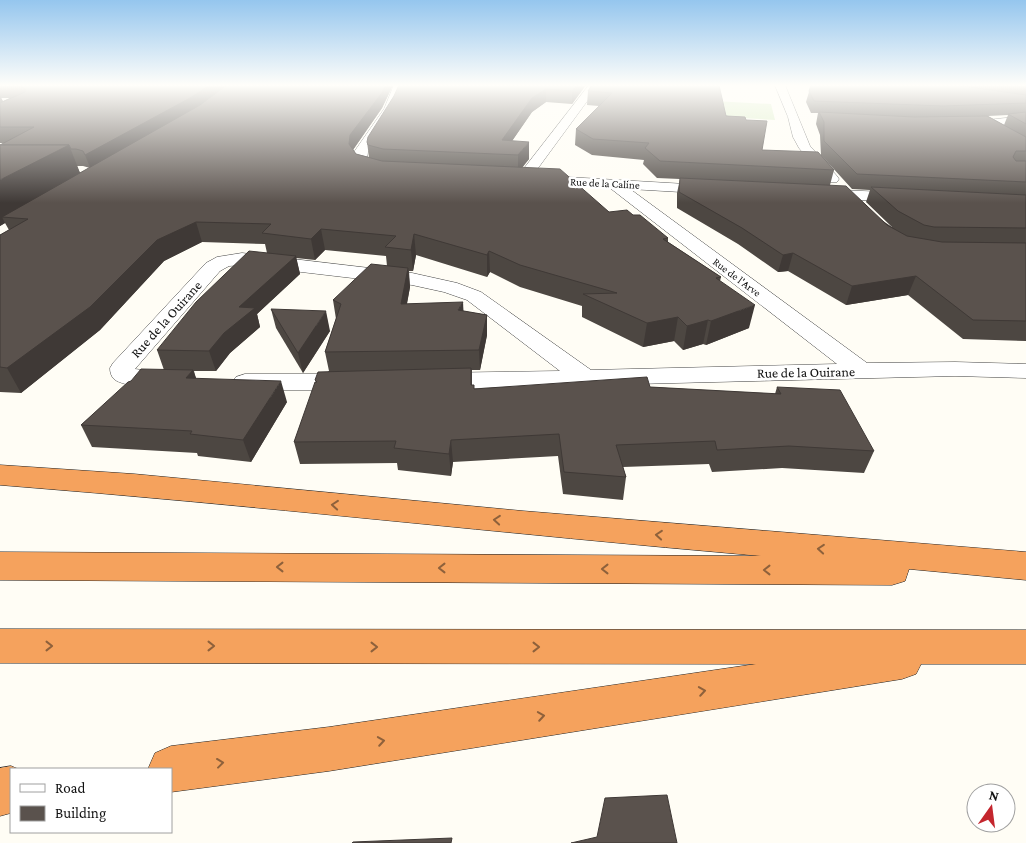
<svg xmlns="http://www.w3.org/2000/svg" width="1026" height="843" font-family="'Crimson Pro',serif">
<rect width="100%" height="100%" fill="#fffdf5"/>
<path fill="#d5ebbd" d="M659,98l112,6 4,16 -121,-7z"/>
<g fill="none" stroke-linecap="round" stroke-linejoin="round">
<g stroke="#444" stroke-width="1">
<g id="street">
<path d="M394,85h10l-10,24 -26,43 -1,7 2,4 24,6 2,3 -2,3 -5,1 -29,-7 -6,-10 1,-7 30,-43z"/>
<path d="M589,85h10l-66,90 187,11 3,3 -3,3 -5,2 -85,-5 237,174 88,-1 71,2v14l-71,-2 -520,13 -9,-3 -4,-5 4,-5 9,-3 125,-2 -93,-71 -23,-8 -32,-7 -170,-20 -13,1 -9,5 -85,98 46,6 4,5 -4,5c-13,4 -57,3 -67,-6 -3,-3 -4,-7 -4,-11l3,-5 93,-100 11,-6 25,-4 170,20 45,10 24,9 110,78 246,-6 -227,-176 -74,-5 -6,-3 -7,3 -5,-1 -2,-3 2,-3z"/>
<path d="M775,85h10l25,61 27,30 2,3 -2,3h-10l-28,-34 -6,-11 -5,-20z"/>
<path d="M1026,116v6c-14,2 -61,12 -70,2l6,-4h25z"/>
<path d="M820,189l85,4 6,2 2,3 -2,3 -6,2 -90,-6 -3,-3 3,-3z"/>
<path d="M245,374h107l9,3 4,5 -4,5 -9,3h-107l-9,-3 -4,-5 4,-5z"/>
</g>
</g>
<g stroke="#222" stroke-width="1">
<g id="highway">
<path d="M0,465l134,9 389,37 503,41v28l-117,-11 -4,12 -13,4 -892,-5v-28l761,4c-254,-22 -507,-51 -761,-71z"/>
<path d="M0,629l1026,1v34h-105l-5,10 -14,5 -573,92 -158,21v-23h-23l7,-16 16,-7 158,-19 427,-63 -756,-1z"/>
<path d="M11,766l7,3h-7v44l-11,3v-48z"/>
</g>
</g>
<use href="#street" fill="#fff" fill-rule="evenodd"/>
<use href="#highway" fill="#f5a25d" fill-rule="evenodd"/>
</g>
<g fill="#4d4742" fill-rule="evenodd">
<path d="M0,85h393l-11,23 -29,42 3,4 13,3 -2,-15 27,-46 192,-11 -14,19 -26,-2 -14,10 -20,29 17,18 -7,9 87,44 24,3 35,23v4l53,35 -1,4 29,47 -43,17 -3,-1 -20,6 -9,-9 -31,6 -61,-30v-11l-62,-19 -30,-15 -3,5 -71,-22 -3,16h-4l1,16 -3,17 56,7 24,4v20l-7,35h-8v15l2,4 176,-2 125,7 2,-7 97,64 -10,22 -82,-5 -70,4 -3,-8 -86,3 3,10 -3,23 -60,-6 -5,-38 -105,6 -2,14 -53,-6 -1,-7 -97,1 -6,-22 22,-60 -1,-2 14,-9 -4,-19 11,-33 -3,-19 54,-34 -1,-10 -61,-6 -10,10 -19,-2 4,16 -43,40 3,13 -30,26 -14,18h-22l2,8 91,23 -36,60 -53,-6 -1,-3 -105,-6 -11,-22 50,-44 33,-11 -7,-20 110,-97 -2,-9 -63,-2 -38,19 -64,69 -79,63 -21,-1v-157l9,-5 -4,-7 -5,3 5,-83h-5zM1,98h9l-7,3zM77,166h6l7,2 -10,5z"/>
<path d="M592,85l154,35 16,30 59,5 -1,-20 -4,-11 2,-11h-7l-5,-11 5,-17h215v256l-63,-2 -55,-44 -62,10 -58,-34 -10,1 -40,-28 -61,-36v-15l3,-14 -23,-1 -14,-14 1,-4 -52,-5 -17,-10 1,-16 23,-23 -12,-1 1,-14zM1008,115l-4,10 -16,-9zM821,155l31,34 18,1 -4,12 26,25 -62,-42 4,-15z"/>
<path d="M271,309l59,22 -27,42 -27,-45z"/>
</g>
<g fill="#3f3936">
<path d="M210,85h21l-37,27 -102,60 -7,-17z"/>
<path d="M386,85h7l-11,23 -30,43 -3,-7 1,-9z"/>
<path d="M577,85h9l-14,19v-13z"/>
<path d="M546,89v13l-14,10 -29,42 -1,-14 30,-42z"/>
<path d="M0,95l5,12 -5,4z"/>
<path d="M529,142v17l-11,13v-17z"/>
<path d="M69,145l13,33 -80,39 3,6 -5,3v-46z"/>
<path d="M196,222l6,20 -38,19 -64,69 -79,63 -14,-25 150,-128z"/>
<path d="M321,229l4,21 -10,10 -4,-21z"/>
<path d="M414,234l2,21 -3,16 -2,-21z"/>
<path d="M489,251l1,21 -3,5v-22z"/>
<path d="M793,253l-5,18 -10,1 5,-17z"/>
<path d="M296,256l4,18 -43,40 3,13 -30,26 -14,18 -7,-20 30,-44z"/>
<path d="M408,268l2,19 -7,36 -2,-19z"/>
<path d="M916,276l-8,19 -62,10 6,-19z"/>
<path d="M463,302l1,19 -6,-11z"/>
<path d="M755,305l-6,23 -43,17 5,-24z"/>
<path d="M326,311l4,20 -27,42 -5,-20z"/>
<path d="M487,315v20l-7,35 -1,-20z"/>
<path d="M678,317l-4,24 -31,6 4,-24z"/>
<path d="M708,320l-5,24 -20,6 4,-24z"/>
<path d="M193,370l8,21 -15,-13z"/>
<path d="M281,381l6,21 -36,60 -8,-22z"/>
<path d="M451,440l2,22 -2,14 -2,-22z"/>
</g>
<g fill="#5a524d" stroke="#3f3936">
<path d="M5,85h205l-20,13 -105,57 -2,-4 -7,-2h-5l-2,-4h-69l34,-18h-34v-24l25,-11 1,-2 -6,-4z"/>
<path d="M227,85h159l-5,9 -31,41 -1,9 7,10 26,7 178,8 49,43 18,-2 6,5h7l28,23 -5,1 58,38 -5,1 39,27 -44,16 -3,-1 -21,6 -9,-9 -31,6 -64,-29 34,-1 -97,-28 -31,-14 -2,4 -73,-21 -3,16 -26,-3 11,-11 -75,-7 -10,10 -49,-6 9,-9 -75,-2 -39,18 -67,67 -83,61 -7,-1v-132l28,-16 -26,-2 198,-112z"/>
<path d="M399,85h178l-5,6 -26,-2 -14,9 -30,42 27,2 -11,13 -135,-6 -15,-4 -1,-3 1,-5 26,-41z"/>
<path d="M592,85h127l7,31 19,1 1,3 21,1 -5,29 56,2 16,18 -174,-9 -15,-13 4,-5 -56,-4 -17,-10 36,-36 -24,-2z"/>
<path d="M811,85h145l70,10v8l-83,3 -129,-5 -5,-10z"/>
<path d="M819,112l95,5 73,-1 39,21v14h-10l-3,6 3,4h10v21l-169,-8 -33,-33v-19z"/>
<path d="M1026,112v12l-18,-10z"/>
<path d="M0,145h69l-69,35z"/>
<path d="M680,178l166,8 41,39 20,11 35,6 84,1v78l-53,-1 -57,-44 -64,10 -59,-33 -10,2 -41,-27 -63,-36z"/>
<path d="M871,187l155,8v33l-92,-1 -10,-2 -26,-14z"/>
<path d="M249,251l47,5 -57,51 16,1 -31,25 -15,18 -52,-1 39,-48z"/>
<path d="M371,264l37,4 -7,36 62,-2 -5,8 29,5 -8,35 -154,2 16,-48 -8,-4z"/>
<path d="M271,309l55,2 -28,42z"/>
<path d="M471,368v17h3v4l173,-12 3,10 131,7 -4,-7 63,3 34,61 -85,-5 -72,4 -2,-9 -99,4 10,32 -62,-5 -5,-38 -108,6 -2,14 -55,-6 2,-7 -102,1 21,-60h2l-2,-2 3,-8z"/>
<path d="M141,369l52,1 -7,8 95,3 -38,59 -53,-6 2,-3 -111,-6 47,-43 3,-1z"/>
<path d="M667,795l10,48h-106l26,-6 8,-39z"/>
<path d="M452,838l-1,5h-99l1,-1z"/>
</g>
<defs><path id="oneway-chevron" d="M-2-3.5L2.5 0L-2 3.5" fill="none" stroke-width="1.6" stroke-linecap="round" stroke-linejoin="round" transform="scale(1.25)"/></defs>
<g stroke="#8e613b">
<use href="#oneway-chevron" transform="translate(335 505) rotate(-175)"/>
<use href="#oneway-chevron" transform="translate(497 520) rotate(-175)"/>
<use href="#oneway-chevron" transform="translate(659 535) rotate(-175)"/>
<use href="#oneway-chevron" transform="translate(821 549) rotate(-175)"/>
<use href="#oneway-chevron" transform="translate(280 567) rotate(-180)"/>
<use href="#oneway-chevron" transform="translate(442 568) rotate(-180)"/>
<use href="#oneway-chevron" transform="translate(605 569) rotate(-180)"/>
<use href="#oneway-chevron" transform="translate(767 570) rotate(-180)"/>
<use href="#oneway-chevron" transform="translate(49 646)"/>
<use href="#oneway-chevron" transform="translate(211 646)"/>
<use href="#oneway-chevron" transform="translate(374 647)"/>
<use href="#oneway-chevron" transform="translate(536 647)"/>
<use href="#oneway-chevron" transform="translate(702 691) rotate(-9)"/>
<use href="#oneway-chevron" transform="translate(541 716) rotate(-9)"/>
<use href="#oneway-chevron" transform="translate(381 741) rotate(-9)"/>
<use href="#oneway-chevron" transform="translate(220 763) rotate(-7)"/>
</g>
<linearGradient id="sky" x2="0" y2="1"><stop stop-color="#95c6ee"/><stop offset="0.42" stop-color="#fffefa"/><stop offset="1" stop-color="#fffefa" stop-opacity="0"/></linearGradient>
<rect width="1026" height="203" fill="url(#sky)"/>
<g text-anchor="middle" stroke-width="5" stroke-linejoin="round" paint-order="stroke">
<g font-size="11" fill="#111" stroke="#fff">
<text transform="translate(605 183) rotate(3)" y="4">Rue de la Caline</text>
<text transform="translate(737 277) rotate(37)" y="4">Rue de l'Arve</text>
</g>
<g font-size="14" fill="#111" stroke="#fff">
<text transform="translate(166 319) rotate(-48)" y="5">Rue de la Ouirane</text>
<text transform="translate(806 372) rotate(-1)" y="5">Rue de la Ouirane</text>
</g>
</g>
<rect x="10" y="768" width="162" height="65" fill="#ffffff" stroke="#a0a0a0"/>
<rect x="20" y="784" width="25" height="8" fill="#ffffff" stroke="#a0a0a0"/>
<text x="55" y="793" font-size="15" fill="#111111">Road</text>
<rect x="20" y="806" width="25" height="15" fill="#5a524d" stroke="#a0a0a0"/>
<text x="55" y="818" font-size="15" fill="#111111">Building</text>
<g transform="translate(991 808) rotate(14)"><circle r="24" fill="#ffffff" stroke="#a0a0a0"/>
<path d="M0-4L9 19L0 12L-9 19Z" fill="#c4262e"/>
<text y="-8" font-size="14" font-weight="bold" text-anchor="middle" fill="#111111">N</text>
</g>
</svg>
